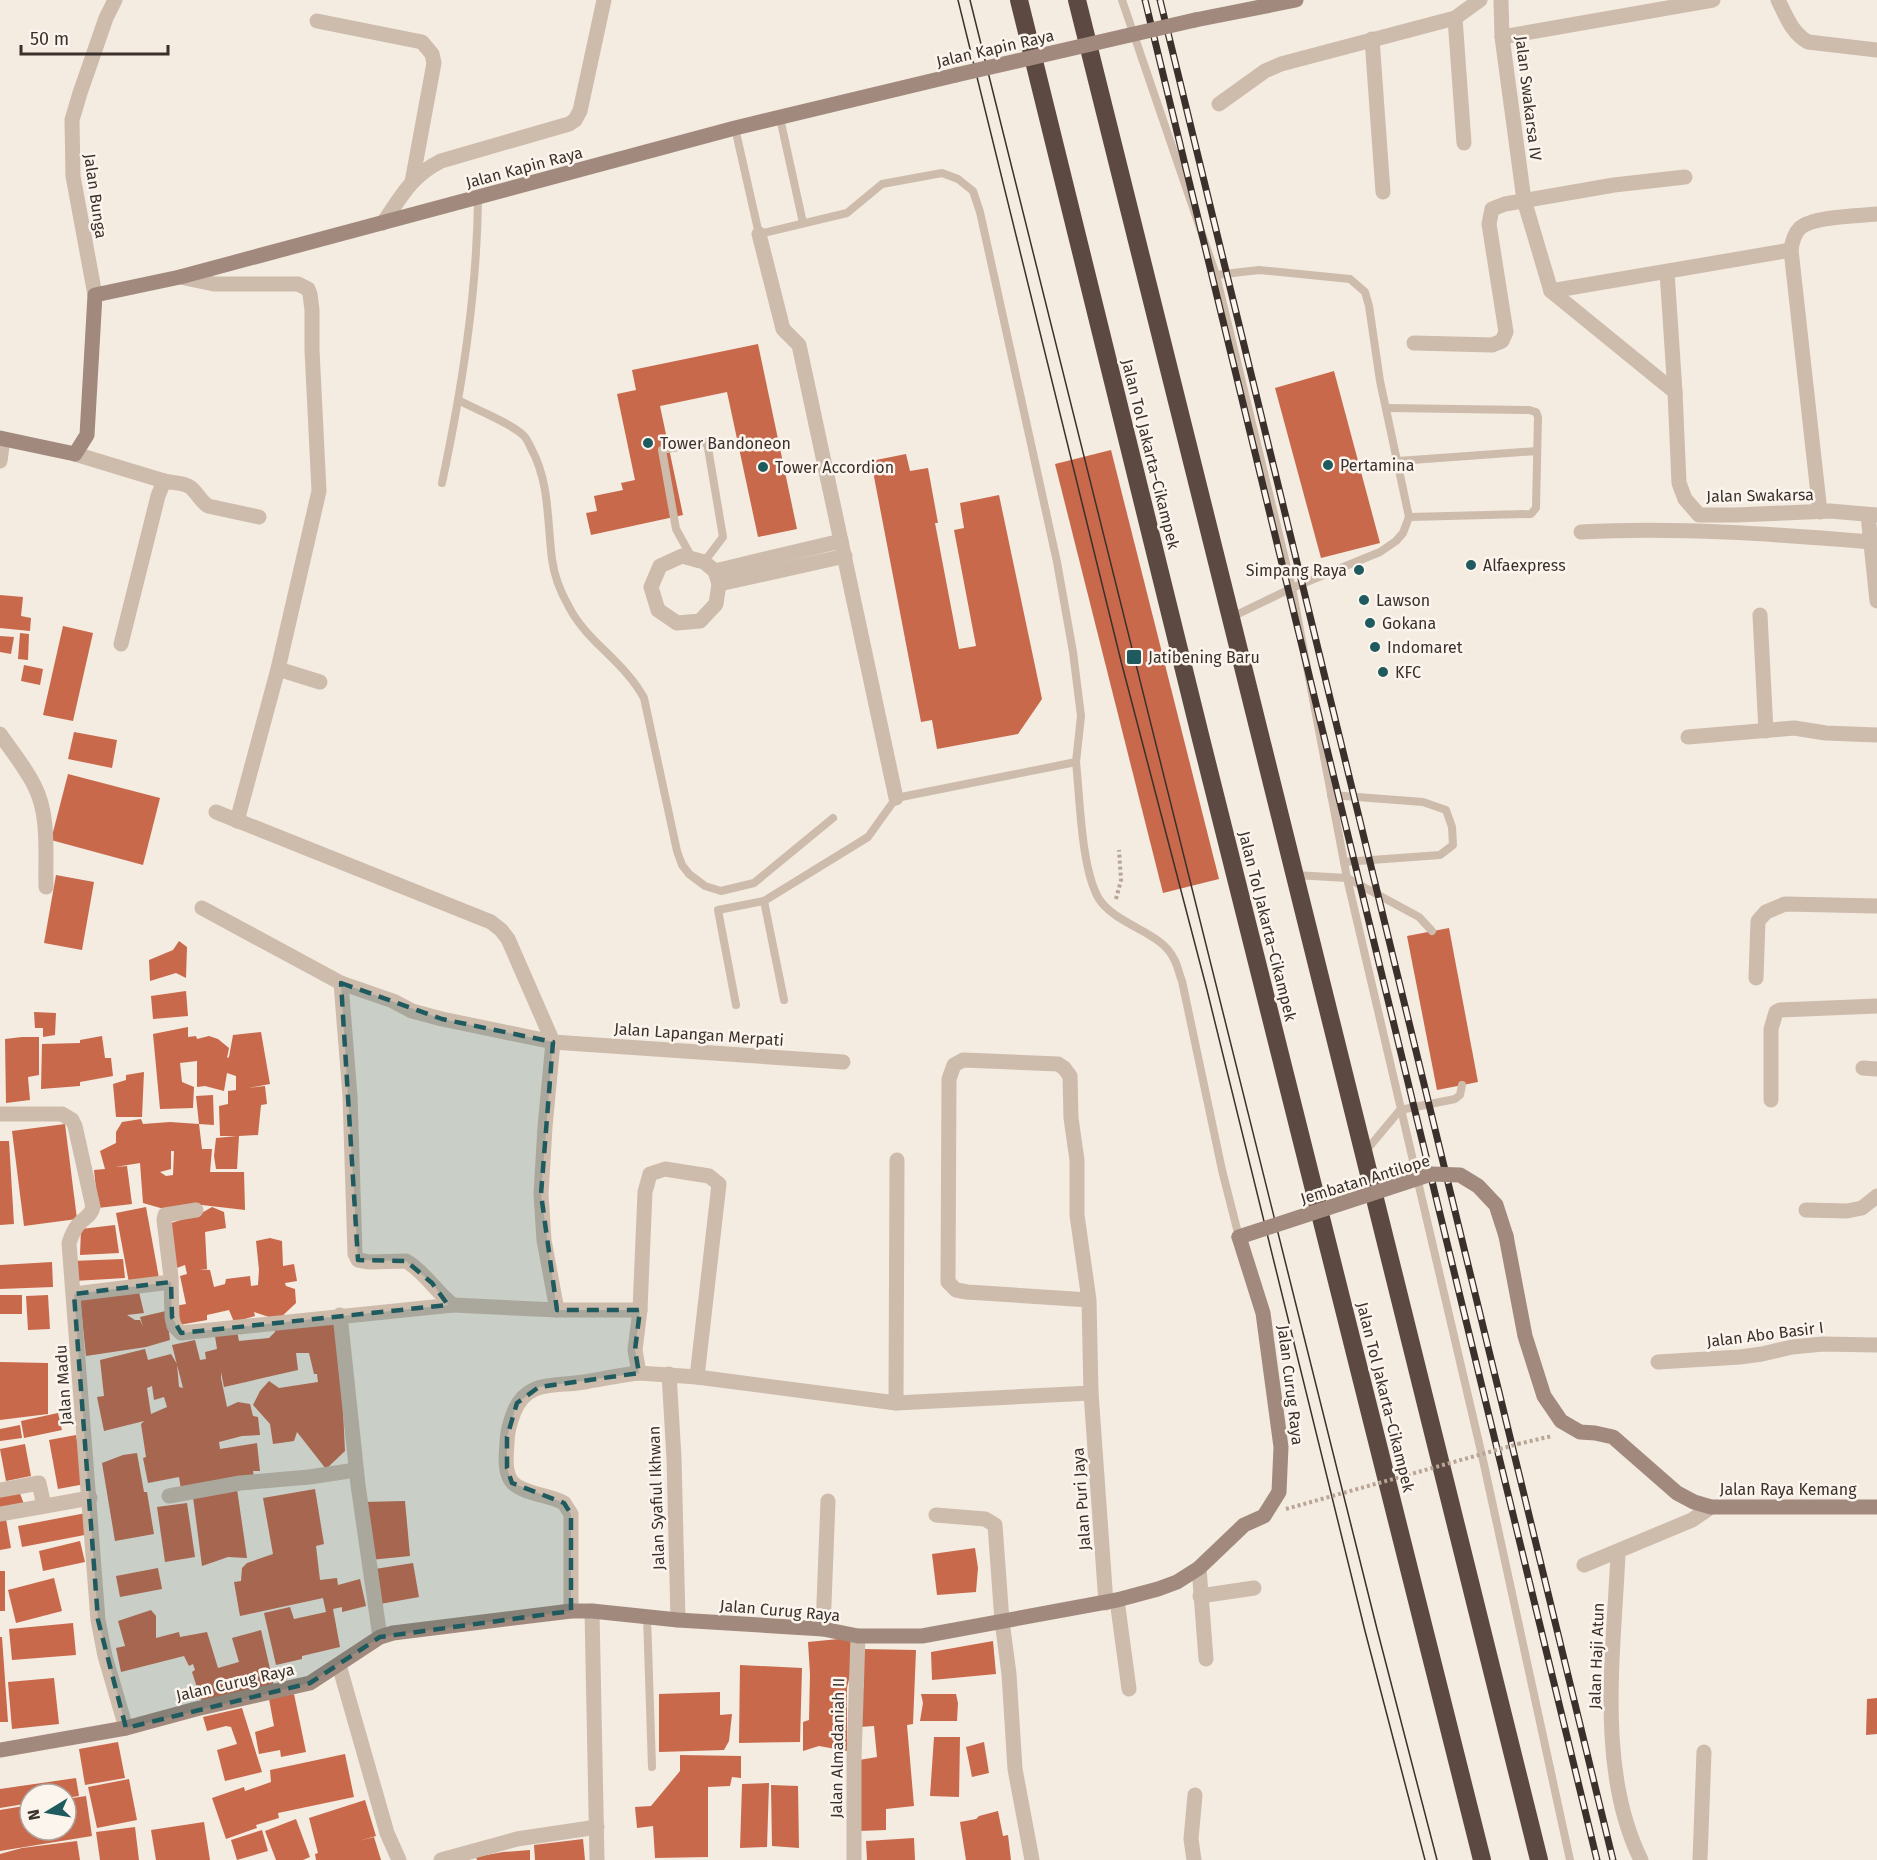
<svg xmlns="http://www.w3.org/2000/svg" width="1877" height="1860" font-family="'Fira Sans',sans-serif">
<rect width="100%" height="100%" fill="#f4ebe1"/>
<g fill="#c8694b" fill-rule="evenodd">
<path d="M758,344l39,185 -39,8 -31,-145 -67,14 23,109 -92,20 -5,-22 11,-2 -3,-15 29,-6 -2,-7 14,-3 -18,-86 19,-4 -4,-20z"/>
<path d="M1334,371l46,172 -59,15 -46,-170z"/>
<path d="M1111,450l108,429 -56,14 -108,-429z"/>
<path d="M906,454l4,17 18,-3 10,55h-3l24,126 17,-3 -22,-116 10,-2 -4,-25 39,-8 43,204 -24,35 -81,15 -5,-29 -11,2 -50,-261z"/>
<path d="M0,595l23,2 -2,19 10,2 -1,13 -30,-3z"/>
<path d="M63,626l30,7 -20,88 -30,-6z"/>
<path d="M20,633l9,1 -1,26 -10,-1z"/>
<path d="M0,636l14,1 -3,17 -11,-2z"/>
<path d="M24,665l19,4 -3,16 -19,-4z"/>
<path d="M74,732l43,8 -5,28 -44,-9z"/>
<path d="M68,774l92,24 -17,67 -92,-25z"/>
<path d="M56,875l38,7 -12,68 -38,-7z"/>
<path d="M1449,928l29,154 -41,8 -30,-154z"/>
<path d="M179,941l8,6 -1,31 -10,-5 -26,8 -1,-21 24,-10z"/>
<path d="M186,991l2,25 -35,3 -2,-23z"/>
<path d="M34,1012l22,1 -1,22 -12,2v-9h-8z"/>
<path d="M188,1027v10l8,-1 1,3 12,-3 9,3 11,9 -2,10 2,-1 4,-22 28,-3 9,52 -22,4 17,-2 2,18 -6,1 -3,30 -19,1 -2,33h-21l-2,-13 2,-18 21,-2h-17l-1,-30 9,-2v-13l8,-1v-14l-9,-3 -3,18 -19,-5 -8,1v-26l-17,2 2,19 12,5 -1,21 -33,1 -7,-75z"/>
<path d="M102,1036l3,22h6l2,18 -33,6v4l-39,3 1,-45 38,-1v-3z"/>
<path d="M22,1037h17v38l-11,2 2,23 -24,3 -1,-64z"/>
<path d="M144,1072l-2,45h-26l-3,-33 13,-4v-5z"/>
<path d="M213,1095l1,30 -15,-1 -3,-28z"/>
<path d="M141,1119l2,5 27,-2 29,2 3,25h10l-2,23h34l1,38 -43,-5 -38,4 -21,-6 -3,-40 -25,4 12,-1 5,38 -34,4 -4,-38 11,-1 -5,-18 16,-8v-11l6,-10zM171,1151h3l-1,24 -7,1 -6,-4 11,-3z"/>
<path d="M65,1124l12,95 -53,7 -12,-95z"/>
<path d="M0,1141h9l5,83 -14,1z"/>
<path d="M146,1207l13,71 -30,5 -13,-70z"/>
<path d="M212,1207l12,5 2,16 -21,4 2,37h-8l11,1 4,17 11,-3 1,-5 24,-3 1,10 7,-1 1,-15 -3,-29 14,-3 12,3 1,25 11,-2 3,17 -12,2 1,3 9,3 1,14 -18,17 -24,-8 1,4 -21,6 -5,-12 -22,5v5l-28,5 -4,-19 11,-2 -6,-28 7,-2 -2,-9 -11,4 -6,-45 32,-10z"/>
<path d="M115,1225l4,28 -39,2 1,-26z"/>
<path d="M123,1259l2,19 -51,3 -2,-20z"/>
<path d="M52,1262l1,25 -53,2v-24z"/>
<path d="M138,1288l6,25 -17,2 8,5h5l3,7 -3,-10 26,-6 4,29 -24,7 -60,9 -6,-58z"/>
<rect x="0" y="1295" width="22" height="19"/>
<path d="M48,1295l2,34 -22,1 -2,-34z"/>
<path d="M336,1324l6,66 3,61 -19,18 -29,-37 -3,9 -21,3 -3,-20 -17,-19 7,-14 9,-10 10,7 39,-6 -1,-8h-3l-5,-21h-13l2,17 -74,17 -3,-15v6l6,29 11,-5 12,2 3,12 5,1 2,18 -18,1 -23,6 1,7 37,-6 3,28h-7l1,8 -73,10 -2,-12 -31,6 -5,-25 3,-1 -5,-33 3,-3 -40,10 -7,-34 7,-1 -4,-36 45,-11 3,11 23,-6 6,10 2,23 4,1 -11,-43 23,-5 5,20 6,-1 -1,-7 12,-3 -2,-13 22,-5 2,10 30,-3 6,-6v-4zM152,1386l2,14 10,-3 3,10 -16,7 -4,-26z"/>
<path d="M0,1362l48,1v51l-48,6z"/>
<path d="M58,1413l4,17 -38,8 -3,-17z"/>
<path d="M20,1425l2,13 -22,3v-12z"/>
<path d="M76,1435l9,49 -27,5 -9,-49z"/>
<path d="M25,1444l6,32 -25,5 -6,-32z"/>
<path d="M137,1453l7,39h3l7,42 -39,7 -13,-78 21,-8z"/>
<path d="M237,1489l10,69 -19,-1 -26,9 -9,-69z"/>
<path d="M315,1489l9,55 -8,2 4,34 17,-2 1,7 22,-6 6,27 -24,6v-5l-9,2 7,38 -38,9v3l-26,6 -12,-52 26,-6 4,12 32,-7 -3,-14 -83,18 -6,-34 7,-1 1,-13 5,-5 26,-9 -10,-56z"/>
<path d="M19,1491l5,13 -24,7v-15z"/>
<path d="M405,1501l5,55 -40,4 -8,-58z"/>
<path d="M187,1503l8,54 -30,5 -8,-55z"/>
<path d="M86,1513l4,21 -68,13 -4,-21z"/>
<path d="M6,1519l5,29 -11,2v-30z"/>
<path d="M80,1541l5,21 -42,9 -4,-20z"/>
<path d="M975,1548l3,20 -2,24 -39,3 -5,-41z"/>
<path d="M413,1563l6,34 -39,7 -5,-35z"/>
<path d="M158,1568l4,21 -42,8 -4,-21z"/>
<rect x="0" y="1571" width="5" height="40"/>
<path d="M54,1578l8,33 -46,12 -8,-33z"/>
<path d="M151,1610l5,6v22l23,-6 1,5 27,-5 11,36 21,-6 -7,-24 29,-8 13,56 -72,17 -10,-31 3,-2 -2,-6 -4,2 -5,-10 -63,16 -5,-24 9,-2 -7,-25z"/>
<path d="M73,1623l3,32 -64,5 -3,-31z"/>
<path d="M0,1637h2l6,85h-8z"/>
<path d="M849,1638l2,3v30l-4,17v63l-28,-5 -16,5v-29l6,-2 1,-46 -2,-32z"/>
<path d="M993,1641l3,33 -64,6 -1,-28z"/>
<path d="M863,1649l53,1 -3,74 -6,1 7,81 -28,3v21l-28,1 1,-71 18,-3 -3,-31 -14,1v-35l4,-6z"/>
<path d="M740,1665l62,3 -2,74 -61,1z"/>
<path d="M54,1678l5,46 -47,5 -4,-47z"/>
<path d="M720,1692v23l12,-1 -3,27 -5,9 -65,2v-58z"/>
<path d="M294,1694l12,58 -25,5 -1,-7 -21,4 -4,-22 19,-6 -5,-27z"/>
<path d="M921,1694h35l2,9 -1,18h-37l3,-18z"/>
<path d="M1877,1698v36l-11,1 1,-36z"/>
<path d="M242,1708l20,64 -37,9 -8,-31 20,-6 -6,-17 -5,-1 -19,5 -4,-14z"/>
<path d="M934,1737h26l-1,60 -29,-1z"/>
<path d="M118,1742l7,36 -40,7 -6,-36z"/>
<path d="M984,1742l5,31 -17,4 -6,-30z"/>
<path d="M345,1754l9,43 -76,16 1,5 -23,7 1,3 -31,11 -14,-41 32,-11 1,4 26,-9 -1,-12z"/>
<path d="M680,1755l61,1v22l-9,-1 -2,9 -22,1v70l-53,1 -2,-32 -16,2 -2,-21 16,-1 29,-35z"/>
<path d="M76,1778l3,18 -13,2v-4h-36v9l-30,5v-19z"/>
<path d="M129,1779l8,41 -40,8 -9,-41z"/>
<path d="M769,1783l-2,64 -27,1 2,-64z"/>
<path d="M771,1785l27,1 1,62 -27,-2z"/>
<path d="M86,1796l6,40 -92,15v-41l30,-5v25h36v-31z"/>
<path d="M365,1800l11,36 -18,5 16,-4 7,23h-65l-1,-6 3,-1 -9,-35z"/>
<path d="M998,1811l5,25 5,-1 3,25h-45l-6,-38 16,-3 3,-3z"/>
<path d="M296,1819l14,38 -7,3h-27l-11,-29z"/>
<path d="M204,1822l6,38h-54l-5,-30z"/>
<path d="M135,1827l4,33h-39l-4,-28z"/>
<path d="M262,1830l6,21 -31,9 -6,-20z"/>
<path d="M914,1838l1,22h-48l-1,-19z"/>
<path d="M583,1839l2,21h-50l-1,-15z"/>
<path d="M77,1841l3,19h-80v-6l22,-6z"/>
<path d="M530,1850v10h-53l-1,-3 27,-5z"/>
</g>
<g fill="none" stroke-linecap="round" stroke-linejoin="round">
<g stroke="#b9a596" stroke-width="4" stroke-dasharray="3 3" stroke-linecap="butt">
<path d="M1116,899l5,-19 -2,-30"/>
<path d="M1518,1444l34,-8"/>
</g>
<g stroke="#cdbbac" stroke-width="8">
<path d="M1122,0l94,275 76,313 55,290 136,582 87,400"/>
<path d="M780,118l23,105"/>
<path d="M735,128l24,106 88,-21 35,-29 60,-11 16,6 15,12 7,21 77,350 16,90 8,64 -5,46 -180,36 -28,39 -104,64 20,99"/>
<path d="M1216,275l43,-5 91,9 15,13 4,14 11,75 29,136 -6,16 -7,8 -16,11 -88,36 -60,29"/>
<path d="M460,401c15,8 53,23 64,35 3,3 5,8 7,12 19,35 16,73 21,111 2,16 9,34 17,48 18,35 55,54 75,91l33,153 5,14 7,9 16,12 16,5 33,-8 79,-65"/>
<path d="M1387,408l142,2 7,2 2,5 -2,91 -5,6 -122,3"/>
<path d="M1398,461l139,-10"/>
<path d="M442,483c20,-95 35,-189 36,-285"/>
<path d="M692,558l-16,-29 -14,-79 45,-8 16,95 -19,25"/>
<path d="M1076,762c4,36 5,107 23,137 18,27 62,32 75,60 4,7 5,15 8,22l40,189 17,67"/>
<path d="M1331,795l92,7 23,8 6,17 1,18 -13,10 -96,7"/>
<path d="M1295,875l52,3 72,39 13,14"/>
<path d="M736,1005l-18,-95 46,-9"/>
<path d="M1365,1152l35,-42 55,-11 5,-4 2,-10"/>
<path d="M647,1616l5,151"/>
</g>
<g stroke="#cdbbac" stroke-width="15">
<path d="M1501,0l1,37 22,163 27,91 124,101 4,91 6,16 14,16h37l94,-4 47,4"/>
<path d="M1778,0c8,16 14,33 30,42l69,8"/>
<path d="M1455,18l9,125"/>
<path d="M317,21l105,21 10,12 2,9 -22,119"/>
<path d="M1502,37l211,-37"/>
<path d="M1372,39l11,153"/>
<path d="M1219,104l46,-33 16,-7 174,-46 25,-18"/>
<path d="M383,223c18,-26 28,-47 58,-62l128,-37 6,-4 5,-9 24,-111"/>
<path d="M759,234l24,95 16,16 97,453"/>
<path d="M1791,250c1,-8 3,-16 9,-22 13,-12 59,-12 77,-14"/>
<path d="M1667,272l8,120"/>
<path d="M180,277l34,7h84l10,5 2,5 2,16v40l7,141 -41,178 -41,152"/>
<path d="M1551,291l240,-41 29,262"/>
<path d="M95,295l-22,-119 -1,-56 8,-27 26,-75 9,-18"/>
<path d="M1414,343l78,2 10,-4 4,-9 -17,-108 3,-15 13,-5 109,-19 71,-8"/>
<path d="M75,454l89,27 -6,15 -37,148"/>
<path d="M0,461l3,-22"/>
<path d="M164,481c7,2 19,1 26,6 7,5 10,14 18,19l51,11"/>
<path d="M1868,515l9,86"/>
<path d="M1581,532c96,-5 193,2 290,10"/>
<path d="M682,556l22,6 11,9 4,13 -3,20 -16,17 -23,2 -19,-13 -7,-23 9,-21z"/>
<path d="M715,571l126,-30"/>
<path d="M719,584l126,-28"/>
<path d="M1760,615l6,116"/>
<path d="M278,669l42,13"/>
<path d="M0,734c11,16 25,33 34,51 16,30 11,69 12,102"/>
<path d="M1688,737l106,-9 32,5 51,2"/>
<path d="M216,812l275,110 10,8 7,9 45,103 -8,85 -4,67 3,46 13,70"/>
<path d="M202,908l139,75 52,18 19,10 30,8 111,23 290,20"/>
<path d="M1756,978l2,-57 8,-9 19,-8 92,2"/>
<path d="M341,983l9,113 5,158 3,6 11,2 37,-1c19,11 30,31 47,44l104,5h83l-5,40 4,23 58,4 199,26 195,-10"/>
<path d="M1863,1068l14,1"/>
<path d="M1771,1100v-71l5,-17 4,-2 97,-4"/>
<path d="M0,1114h62l10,6 3,6 18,81c-2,9 -9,11 -15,18 -5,6 -7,12 -9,18l29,377 7,36 21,72"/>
<path d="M196,1210l-31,5 -1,5 7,57 1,40 2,9 7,7 272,-28"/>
<path d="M1806,1210l41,1 15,-3 15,-12"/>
<path d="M74,1294l97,-12"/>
<path d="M1089,1300l-122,-8 -11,-2 -8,-8 1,-203 5,-14 9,-5 95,4 6,4 6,8 1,42 6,42v55l12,85 2,93 15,210"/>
<path d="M640,1310l5,-118 5,-18 15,-5 44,7 10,8 -22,193"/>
<path d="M340,1315l18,170 22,152"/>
<path d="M1658,1362l82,-5 22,-3 30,-7 31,-3 54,1"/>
<path d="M669,1374l5,84 4,162"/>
<path d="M896,1403l1,-243"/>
<path d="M0,1490l39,-7 5,23"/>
<path d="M169,1496l71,-13 69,-6 47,-7"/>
<path d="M0,1514l90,-16"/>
<path d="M936,1515l49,4 10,6 7,96 7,53 6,95 17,91"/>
<path d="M1618,1553c-4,98 -22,216 23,307"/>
<path d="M1584,1565l108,-45 19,-13"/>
<path d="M1199,1568l7,91"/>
<path d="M1200,1596l54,-8"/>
<path d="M1117,1600l12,89"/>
<path d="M571,1611v-97l-7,-11c-14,-8 -40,-9 -51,-20 -9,-9 -7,-27 -6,-40 0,-10 3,-21 7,-31 13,-33 42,-25 70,-30 19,-3 36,-7 55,-9"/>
<path d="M592,1611l5,249"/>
<path d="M823,1629l5,-128"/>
<path d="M339,1665l48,168 12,27"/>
<path d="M441,1860l76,-21 80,-12"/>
<path d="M854,1860v-101l4,-123"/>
<path d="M1194,1860l-3,-21 4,-44"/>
<path d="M1700,1860l4,-108"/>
</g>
<g stroke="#a18a7d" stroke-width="15">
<path d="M1195,20l101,-20"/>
<path d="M0,438l75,16 12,-19 8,-140 85,-18 555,-149 221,-53"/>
<path d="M1506,1236l19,100 19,60 17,25 19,11 15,1 18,4 64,56 17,9 17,5h166"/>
<path d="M0,1750l126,-22 70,-19 114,-26 70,-46 13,-4 178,-22h21l86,9 145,9 35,7h64l195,-36 41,-11 19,-7 22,-14 45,-43 20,-9 15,-24 2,-45 -18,-134 -24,-76"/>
</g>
<g stroke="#5c4a42" stroke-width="18">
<path d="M1019,0l182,739 281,1121"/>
<path d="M1077,0c154,620 310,1240 462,1860"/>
</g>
<g stroke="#3b302b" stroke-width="1.5">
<path d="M958,0l163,661 86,329 158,641 60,229"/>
<path d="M970,0l407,1629 60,231"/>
</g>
<g stroke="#3b302b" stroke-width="7">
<g id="rail">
<path d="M1145,0l452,1860"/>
<path d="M1160,0l453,1860"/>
</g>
</g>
<use href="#rail" stroke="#fbf5ee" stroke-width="4.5" stroke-dasharray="14" stroke-linecap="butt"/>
<path stroke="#b9a596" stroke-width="4" stroke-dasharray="3 3" stroke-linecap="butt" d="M1286,1509l232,-65"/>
<g stroke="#a18a7d" stroke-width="15">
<path d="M956,75l239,-55"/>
<path d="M1239,1237l192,-63 29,1 18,11 18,19 10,31"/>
</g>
</g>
<path fill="#1f5a5e" fill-opacity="0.2" stroke="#1f5a5e" stroke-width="4.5" stroke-dasharray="12 8" stroke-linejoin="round" d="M341,983l101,36 111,23 -12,152 16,116h83l-5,40 4,23 -100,14 -22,16 -10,34v31l5,15 52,20 7,11v97l-191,26 -70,46 -184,45 -28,-108 -24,-326 97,-12 1,35 9,16 267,-28 -16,-22 -26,-22 -48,-1z"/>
<g fill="#1f5a5e" stroke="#fbf5ee" stroke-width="2">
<circle cx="648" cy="443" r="6"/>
<circle cx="1328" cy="465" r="6"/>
<circle cx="763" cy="467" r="6"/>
<circle cx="1471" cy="565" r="6"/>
<circle cx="1359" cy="570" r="6"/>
<circle cx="1364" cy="600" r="6"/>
<circle cx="1370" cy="623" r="6"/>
<circle cx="1375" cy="647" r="6"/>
<rect x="1126" y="649" width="16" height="16" rx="3"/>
<circle cx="1383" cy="672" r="6"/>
</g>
<g text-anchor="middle" stroke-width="5" stroke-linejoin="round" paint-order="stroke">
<g font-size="16" fill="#3b302b" stroke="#fbf5ee">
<text transform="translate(995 48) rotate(-13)" y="6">Jalan Kapin Raya</text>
<text transform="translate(1529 98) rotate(83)" y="6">Jalan Swakarsa IV</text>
<text transform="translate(524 167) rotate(-15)" y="6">Jalan Kapin Raya</text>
<text transform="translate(96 196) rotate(82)" y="6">Jalan Bunga</text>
<text transform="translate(1151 454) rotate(76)" y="6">Jalan Tol Jakarta–Cikampek</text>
<text transform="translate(1760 495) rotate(-1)" y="6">Jalan Swakarsa</text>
<text transform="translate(1268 926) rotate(76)" y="6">Jalan Tol Jakarta–Cikampek</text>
<text transform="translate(699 1034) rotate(4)" y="6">Jalan Lapangan Merpati</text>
<text transform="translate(1365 1179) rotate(-17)" y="6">Jembatan Antilope</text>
<text transform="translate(1765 1334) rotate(-7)" y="6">Jalan Abo Basir I</text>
<text transform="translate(63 1385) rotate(-94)" y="6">Jalan Madu</text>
<text transform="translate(1291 1385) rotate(83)" y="6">Jalan Curug Raya</text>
<text transform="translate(1386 1397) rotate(76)" y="6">Jalan Tol Jakarta–Cikampek</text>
<text x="1788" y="1495">Jalan Raya Kemang</text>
<text transform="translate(656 1498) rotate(-92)" y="6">Jalan Syafiul Ikhwan</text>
<text transform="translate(1081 1499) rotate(-94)" y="6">Jalan Puri Jaya</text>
<text transform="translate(780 1610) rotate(5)" y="6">Jalan Curug Raya</text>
<text transform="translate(1596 1656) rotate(-88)" y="6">Jalan Haji Atun</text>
<text transform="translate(235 1682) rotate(-13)" y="6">Jalan Curug Raya</text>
<text transform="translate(837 1748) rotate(-89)" y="6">Jalan Almadaniah II</text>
</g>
<g font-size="16" fill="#3b302b" stroke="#fbf5ee" text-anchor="start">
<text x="660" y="449">Tower Bandoneon</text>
<text x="1340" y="471">Pertamina</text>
<text x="775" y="473">Tower Accordion</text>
<text x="1483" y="571">Alfaexpress</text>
<text x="1347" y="576" text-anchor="end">Simpang Raya</text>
<text x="1376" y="606">Lawson</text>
<text x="1382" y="629">Gokana</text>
<text x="1387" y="653">Indomaret</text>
<text x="1148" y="663">Jatibening Baru</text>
<text x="1395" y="678">KFC</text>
</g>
</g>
<g transform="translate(48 1812) rotate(259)"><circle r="28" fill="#fbf5ee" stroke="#aea6a0" stroke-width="1.5"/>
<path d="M0-4.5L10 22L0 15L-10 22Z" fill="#1f5a5e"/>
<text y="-9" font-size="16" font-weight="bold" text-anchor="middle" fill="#3b302b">N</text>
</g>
<path d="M21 45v9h147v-9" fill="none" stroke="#3b302b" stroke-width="3"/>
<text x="30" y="45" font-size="18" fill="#3b302b" stroke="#fbf5ee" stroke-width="4.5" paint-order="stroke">50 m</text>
</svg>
